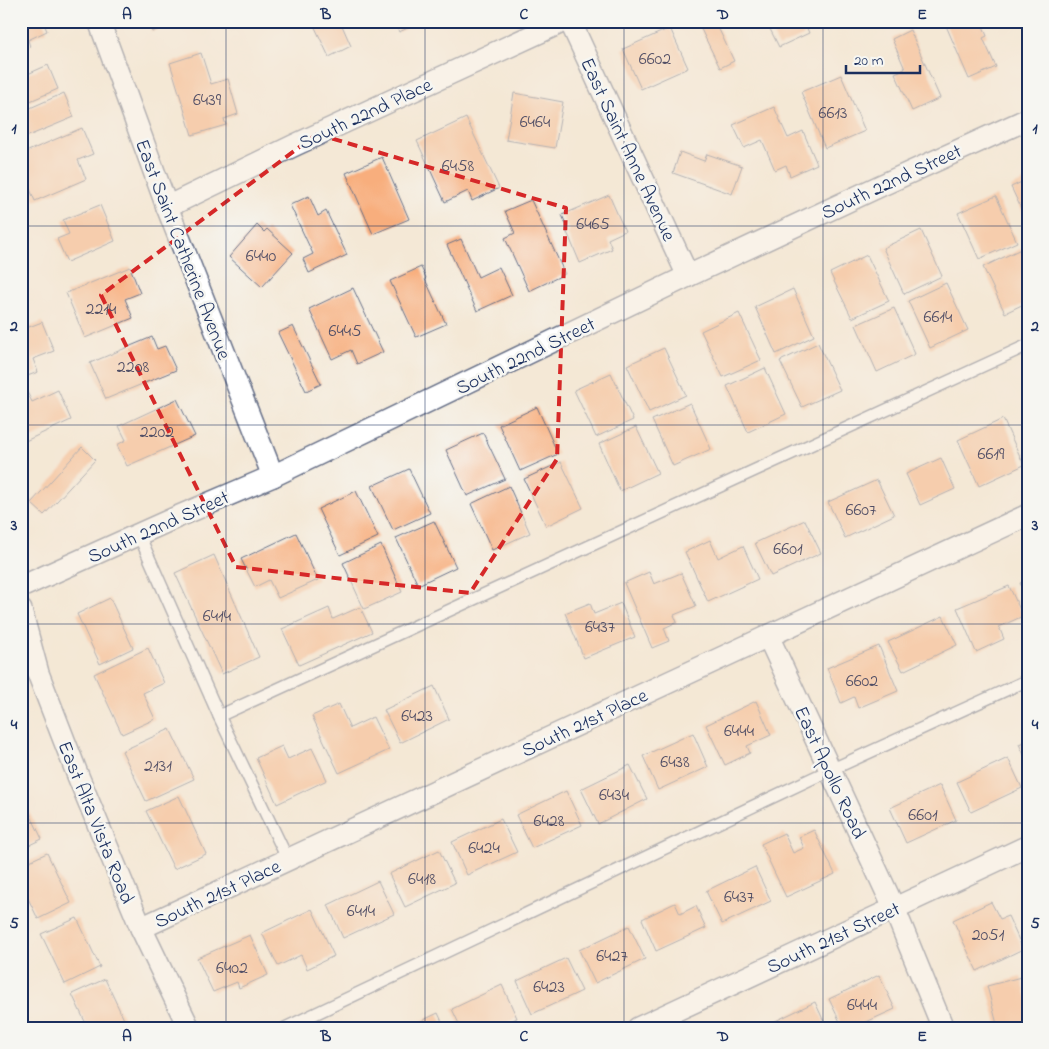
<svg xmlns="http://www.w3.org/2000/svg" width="1049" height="1049" font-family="'Indie Flower',sans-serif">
<rect width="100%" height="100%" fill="#f6f6f2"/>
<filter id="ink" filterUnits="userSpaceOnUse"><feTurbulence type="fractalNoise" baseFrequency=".02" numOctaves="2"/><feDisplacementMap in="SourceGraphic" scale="10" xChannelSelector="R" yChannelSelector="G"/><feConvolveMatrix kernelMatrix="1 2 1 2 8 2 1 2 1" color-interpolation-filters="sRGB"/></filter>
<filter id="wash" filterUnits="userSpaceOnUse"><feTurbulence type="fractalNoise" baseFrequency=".0096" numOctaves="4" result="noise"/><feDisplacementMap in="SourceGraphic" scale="20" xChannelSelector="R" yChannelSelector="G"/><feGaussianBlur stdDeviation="1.12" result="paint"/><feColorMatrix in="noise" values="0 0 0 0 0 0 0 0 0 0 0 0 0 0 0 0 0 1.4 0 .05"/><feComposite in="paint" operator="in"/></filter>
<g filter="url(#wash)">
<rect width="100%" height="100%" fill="#f4e8d6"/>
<g id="blocks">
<g fill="#f8ae7d">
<path d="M21,21h22l4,10 -19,9 2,7 -9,3z"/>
<path d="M147,21h31l-26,11z"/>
<path d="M312,21h28l11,25 -22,11z"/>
<path d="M394,21h29l-24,11z"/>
<path d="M697,21h18l19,40 -14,7z"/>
<path d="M766,21h38l5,12 -30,14z"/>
<path d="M944,21h37l6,15 -4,2 13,29 -27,12z"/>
<path d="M670,28l18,40 -47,21 -18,-40z"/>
<path d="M910,30l30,68 -28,13 -17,-38 10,-4 -13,-30z"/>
<path d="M201,53l10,31 17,-5 10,35 -14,5 2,6 -34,10 -22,-72z"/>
<path d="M48,65l10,24 -37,16v-28z"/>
<path d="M841,75l24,56 -40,17 -24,-56z"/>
<path d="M64,93l10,24 -53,22v-27z"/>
<path d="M514,93l49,9 -8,46 -49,-8z"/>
<path d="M774,107l14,31 15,-7 14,33 -27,12 -4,-11 -11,5 -13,-30 -18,8 -11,-23z"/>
<path d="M466,118l33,70 -27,13 -4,-10 -23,11 -28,-61z"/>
<path d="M82,128l11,26 -15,6 8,19 -51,22 -14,-33v-14z"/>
<path d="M680,152l24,9 3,-7 35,12 -10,28 -59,-21z"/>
<path d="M382,157l27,62 -36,15 -27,-61z"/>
<path d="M1028,179v44l-17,-36z"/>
<path d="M609,195l16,36 -17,8 4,10 -32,14 -13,-31 2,-1 -7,-16z"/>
<path d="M309,196l9,20 8,-5 21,44 -38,18 -6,-14 10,-5 -23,-49z"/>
<path d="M996,196l21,46 -38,17 -21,-46z"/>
<path d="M531,200l34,74 -36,17 -24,-53 10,-5 -10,-22z"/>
<path d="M100,205l15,36 -48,21 -10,-23 12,-5 -6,-14z"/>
<path d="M257,225l7,7 3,-3 26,24 -31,34 -33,-30z"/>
<path d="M921,230l21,46 -38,18 -21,-46z"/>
<path d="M461,239l17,38 21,-10 13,28 -35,16 -30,-66z"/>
<path d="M1021,249l7,15v38l-23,11 -22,-46z"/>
<path d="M867,255l22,46 -37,17 -22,-45z"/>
<path d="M130,267l10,26 -15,6 8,19 -48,20 -19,-45z"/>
<path d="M421,267l5,11 -1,1 21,45 -30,13 -26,-56z"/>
<path d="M946,283l22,47 -38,18 -22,-47z"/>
<path d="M353,288l30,64 -26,12 -6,-14 -19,9 -23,-50z"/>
<path d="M793,289l21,47 -38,18 -21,-47z"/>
<path d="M894,308l21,46 -38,18 -21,-47z"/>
<path d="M739,313l22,47 -38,17 -22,-46z"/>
<path d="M42,322l12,29 -21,8 5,13 -16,6 -1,-2v-46z"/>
<path d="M293,326l28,58 -15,7 -28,-58z"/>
<path d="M152,337l5,12 8,-3 11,24 -70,29 -16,-36z"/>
<path d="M818,343l22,47 -38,17 -22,-46z"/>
<path d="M664,348l22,47 -37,17 -22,-47z"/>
<path d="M765,368l21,46 -38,18 -21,-46z"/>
<path d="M611,373l22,47 -37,17 -22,-47z"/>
<path d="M25,388l7,14 26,-12 13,30 -50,23v-53z"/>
<path d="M177,399l18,37 -68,30 -10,-21 9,-5 -7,-14z"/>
<path d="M690,403l21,46 -38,17 -21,-46z"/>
<path d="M537,407l21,47 -38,17 -21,-46z"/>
<path d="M1003,419l21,46 -45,21 -21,-46z"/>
<path d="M636,427l22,46 -38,18 -21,-47z"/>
<path d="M483,433l22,46 -38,17 -21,-46z"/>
<path d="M82,447l13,13 -51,55 -13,-12z"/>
<path d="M941,458l14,31 -35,16 -14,-31z"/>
<path d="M561,462l22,46 -37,18 -22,-47z"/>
<path d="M409,469l21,44 -37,17 -21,-44z"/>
<path d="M877,480l17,35 -49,23 -17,-36z"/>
<path d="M509,486l21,47 -38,17 -21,-46z"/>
<path d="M356,491l22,46 -38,18 -22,-46z"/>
<path d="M805,520l16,33 -50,23 -16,-33z"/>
<path d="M434,521l22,46 -38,18 -22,-47z"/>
<path d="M296,533l22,47 -40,18 -9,-18 -14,7 -14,-28z"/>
<path d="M710,540l8,18 25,-12 15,33 -50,23 -23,-50z"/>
<path d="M381,545l21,47 -38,17 -21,-46z"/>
<path d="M214,555l45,102 -37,17 -47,-101z"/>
<path d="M649,572l5,12 27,-11 15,33 -22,9 3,7 -13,6 5,13 -17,7 -28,-65z"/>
<path d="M1028,579v21l-8,-17z"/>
<path d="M1009,586l14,30 -24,11 5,12 -28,13 -19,-44z"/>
<path d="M110,598l23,50 -33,16 -23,-50z"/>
<path d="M590,603l4,11 27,-11 14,34 -51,21 -19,-45z"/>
<path d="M360,607l12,25 -73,33 -17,-36 47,-21 4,11z"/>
<path d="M943,616l14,29 -54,26 -15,-29z"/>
<path d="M879,646l19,45 -40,17 -4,-11 -13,6 -14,-35z"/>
<path d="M148,648l16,35 -21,10 12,26 -33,15 -28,-60z"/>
<path d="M434,686l15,33 -49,24 -16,-33z"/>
<path d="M756,701l15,34 -24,11 3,7 -25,12 -19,-40z"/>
<path d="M339,704l11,24 23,-11 16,33 -50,23 -27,-57z"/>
<path d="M170,729l24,50 -48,22 -24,-50z"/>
<path d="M693,733l15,34 -50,23 -15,-34z"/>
<path d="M1028,740v23l-9,-19z"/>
<path d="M282,746l6,13 24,-11 15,32 -50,24 -21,-46z"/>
<path d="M1008,758l14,30 -51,24 -14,-30z"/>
<path d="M630,765l17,34 -49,25 -17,-35z"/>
<path d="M940,785l16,35 -50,23 -16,-35z"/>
<path d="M566,791l16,34 -50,23 -16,-33z"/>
<path d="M21,795l21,44 -21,10z"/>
<path d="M179,796l27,58 -32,15 -28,-58z"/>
<path d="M501,819l16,33 -50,23 -15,-33z"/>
<path d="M814,830l21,44 -49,23 -25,-53 23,-11 9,20 11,-5 -5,-11z"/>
<path d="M439,850l16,33 -50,24 -16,-33z"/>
<path d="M47,853l24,50 -33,16 -17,-35v-19z"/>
<path d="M755,867l16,34 -49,23 -16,-33z"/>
<path d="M378,881l16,33 -51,24 -15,-33z"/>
<path d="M991,902l9,17 8,-3 15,33 -46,22 -24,-51z"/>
<path d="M675,903l5,11 16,-8 10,22 -50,23 -14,-32z"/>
<path d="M312,909l22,47 -27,13 -6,-14 -23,11 -16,-33z"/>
<path d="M77,918l23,49 -35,17 -24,-50z"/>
<path d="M629,926l16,33 -50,24 -16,-33z"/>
<path d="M250,935l18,40 -29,13 -2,-6 -24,10 -16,-34z"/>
<path d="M566,958l16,33 -50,23 -15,-33z"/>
<path d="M879,975l16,34 -42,19h-10l-14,-29z"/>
<path d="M1021,977l7,24v7l-2,1 2,6v13h-30l-11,-42z"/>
<path d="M105,979l23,49h-40l-16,-34z"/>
<path d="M502,985l15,33 -21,10h-35l-9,-19z"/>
<path d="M815,1002l12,26h-61l-1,-2z"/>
<path d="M438,1013l7,15h-38z"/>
</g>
</g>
</g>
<g filter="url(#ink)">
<use href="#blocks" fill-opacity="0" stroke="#677088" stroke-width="1"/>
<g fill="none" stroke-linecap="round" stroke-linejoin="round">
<g stroke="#677088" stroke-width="14">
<g id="lane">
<path d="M139,535l80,181 69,144"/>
<path d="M219,716l809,-371"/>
<path d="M285,1028l528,-250 215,-98"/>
</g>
</g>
<g stroke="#677088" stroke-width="24">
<g id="street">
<path d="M99,21l68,186 106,269"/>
<path d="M570,21l118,255"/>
<path d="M167,207l128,-62 269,-124"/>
<path d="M21,587l156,-70 96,-41 415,-200 192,-90 148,-67"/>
<path d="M21,610l17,63 40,103 63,152 48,100"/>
<path d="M768,636l126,272 49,120"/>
<path d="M141,928l887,-413"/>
<path d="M638,1028l390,-182"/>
</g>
</g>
<use href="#lane" stroke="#fff" stroke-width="11"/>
<use href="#street" stroke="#fff" stroke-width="21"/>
</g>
</g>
<path d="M0 0H1049V1049H0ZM317,134l249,74 -9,251 -87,134 -234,-26 -135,-272z" fill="#f4e8d6" fill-opacity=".55" fill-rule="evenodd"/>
<path fill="none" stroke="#d62828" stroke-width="4" stroke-dasharray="10 6" stroke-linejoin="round" d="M317,134l249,74 -9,251 -87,134 -234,-26 -135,-272z"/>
<path fill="none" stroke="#1b2f5e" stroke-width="1" stroke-opacity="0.55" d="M226,21v1007M425,21v1007M624,21v1007M823,21v1007M21,226h1007M21,425h1007M21,624h1007M21,823h1007"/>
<g text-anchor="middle" stroke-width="5" stroke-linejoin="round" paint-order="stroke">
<g font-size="18" fill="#524f66">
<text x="655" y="64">6602</text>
<text x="207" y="105">6439</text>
<text x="833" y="118">6613</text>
<text x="535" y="127">6464</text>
<text x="458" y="171">6458</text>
<text x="593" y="229">6465</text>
<text x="261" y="261">6440</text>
<text x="101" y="314">2214</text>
<text x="938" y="322">6614</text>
<text x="345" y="336">6445</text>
<text x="133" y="372">2208</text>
<text x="157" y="437">2202</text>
<text x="991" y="459">6619</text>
<text x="861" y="515">6607</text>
<text x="788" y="554">6601</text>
<text x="217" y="621">6414</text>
<text x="600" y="632">6437</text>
<text x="862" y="686">6602</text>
<text x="417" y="721">6423</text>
<text x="739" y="736">6444</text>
<text x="675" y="767">6438</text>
<text x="158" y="771">2131</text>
<text x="614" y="800">6434</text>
<text x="923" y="820">6601</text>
<text x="549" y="826">6428</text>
<text x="484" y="853">6424</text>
<text x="422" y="884">6418</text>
<text x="739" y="902">6437</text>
<text x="361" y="916">6414</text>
<text x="988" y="940">2051</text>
<text x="612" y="961">6427</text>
<text x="232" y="973">6402</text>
<text x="549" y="992">6423</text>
<text x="862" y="1010">6444</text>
</g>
<g font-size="20" fill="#1b2f5e" stroke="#f6f6f2">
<text transform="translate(365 113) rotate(-25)" y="7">South 22nd Place</text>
<text transform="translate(629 149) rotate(65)" y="7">East Saint Anne Avenue</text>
<text transform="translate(891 181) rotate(-25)" y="7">South 22nd Street</text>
<text transform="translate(184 249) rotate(69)" y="7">East Saint Catherine Avenue</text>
<text transform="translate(525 355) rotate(-26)" y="7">South 22nd Street</text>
<text transform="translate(158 526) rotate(-24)" y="7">South 22nd Street</text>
<text transform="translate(584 722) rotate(-25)" y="7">South 21st Place</text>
<text transform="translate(831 772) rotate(65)" y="7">East Apollo Road</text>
<text transform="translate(97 822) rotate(68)" y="7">East Alta Vista Road</text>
<text transform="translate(217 893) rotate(-25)" y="7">South 21st Place</text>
<text transform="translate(833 937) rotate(-25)" y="7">South 21st Street</text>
</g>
</g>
<rect width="1049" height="1049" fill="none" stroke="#f6f6f2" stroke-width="55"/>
<path d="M846 65v8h74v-8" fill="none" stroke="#1b2f5e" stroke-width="2.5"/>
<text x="854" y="65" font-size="15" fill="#1b2f5e" stroke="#f6f6f2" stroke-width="4" paint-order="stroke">20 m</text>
<rect x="28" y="28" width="994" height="994" fill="none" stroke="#1b2f5e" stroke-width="2"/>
<g font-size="16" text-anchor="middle" font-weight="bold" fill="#1b2f5e">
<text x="127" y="19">A</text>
<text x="326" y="19">B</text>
<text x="524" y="19">C</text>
<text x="723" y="19">D</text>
<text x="922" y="19">E</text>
<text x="14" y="133">1</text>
<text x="1035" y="133">1</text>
<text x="14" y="331">2</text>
<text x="1035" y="331">2</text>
<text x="14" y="530">3</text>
<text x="1035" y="530">3</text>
<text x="14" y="729">4</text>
<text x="1035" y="729">4</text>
<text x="14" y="928">5</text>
<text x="1035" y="928">5</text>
<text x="127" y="1041">A</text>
<text x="326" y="1041">B</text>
<text x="524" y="1041">C</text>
<text x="723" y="1041">D</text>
<text x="922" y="1041">E</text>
</g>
</svg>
